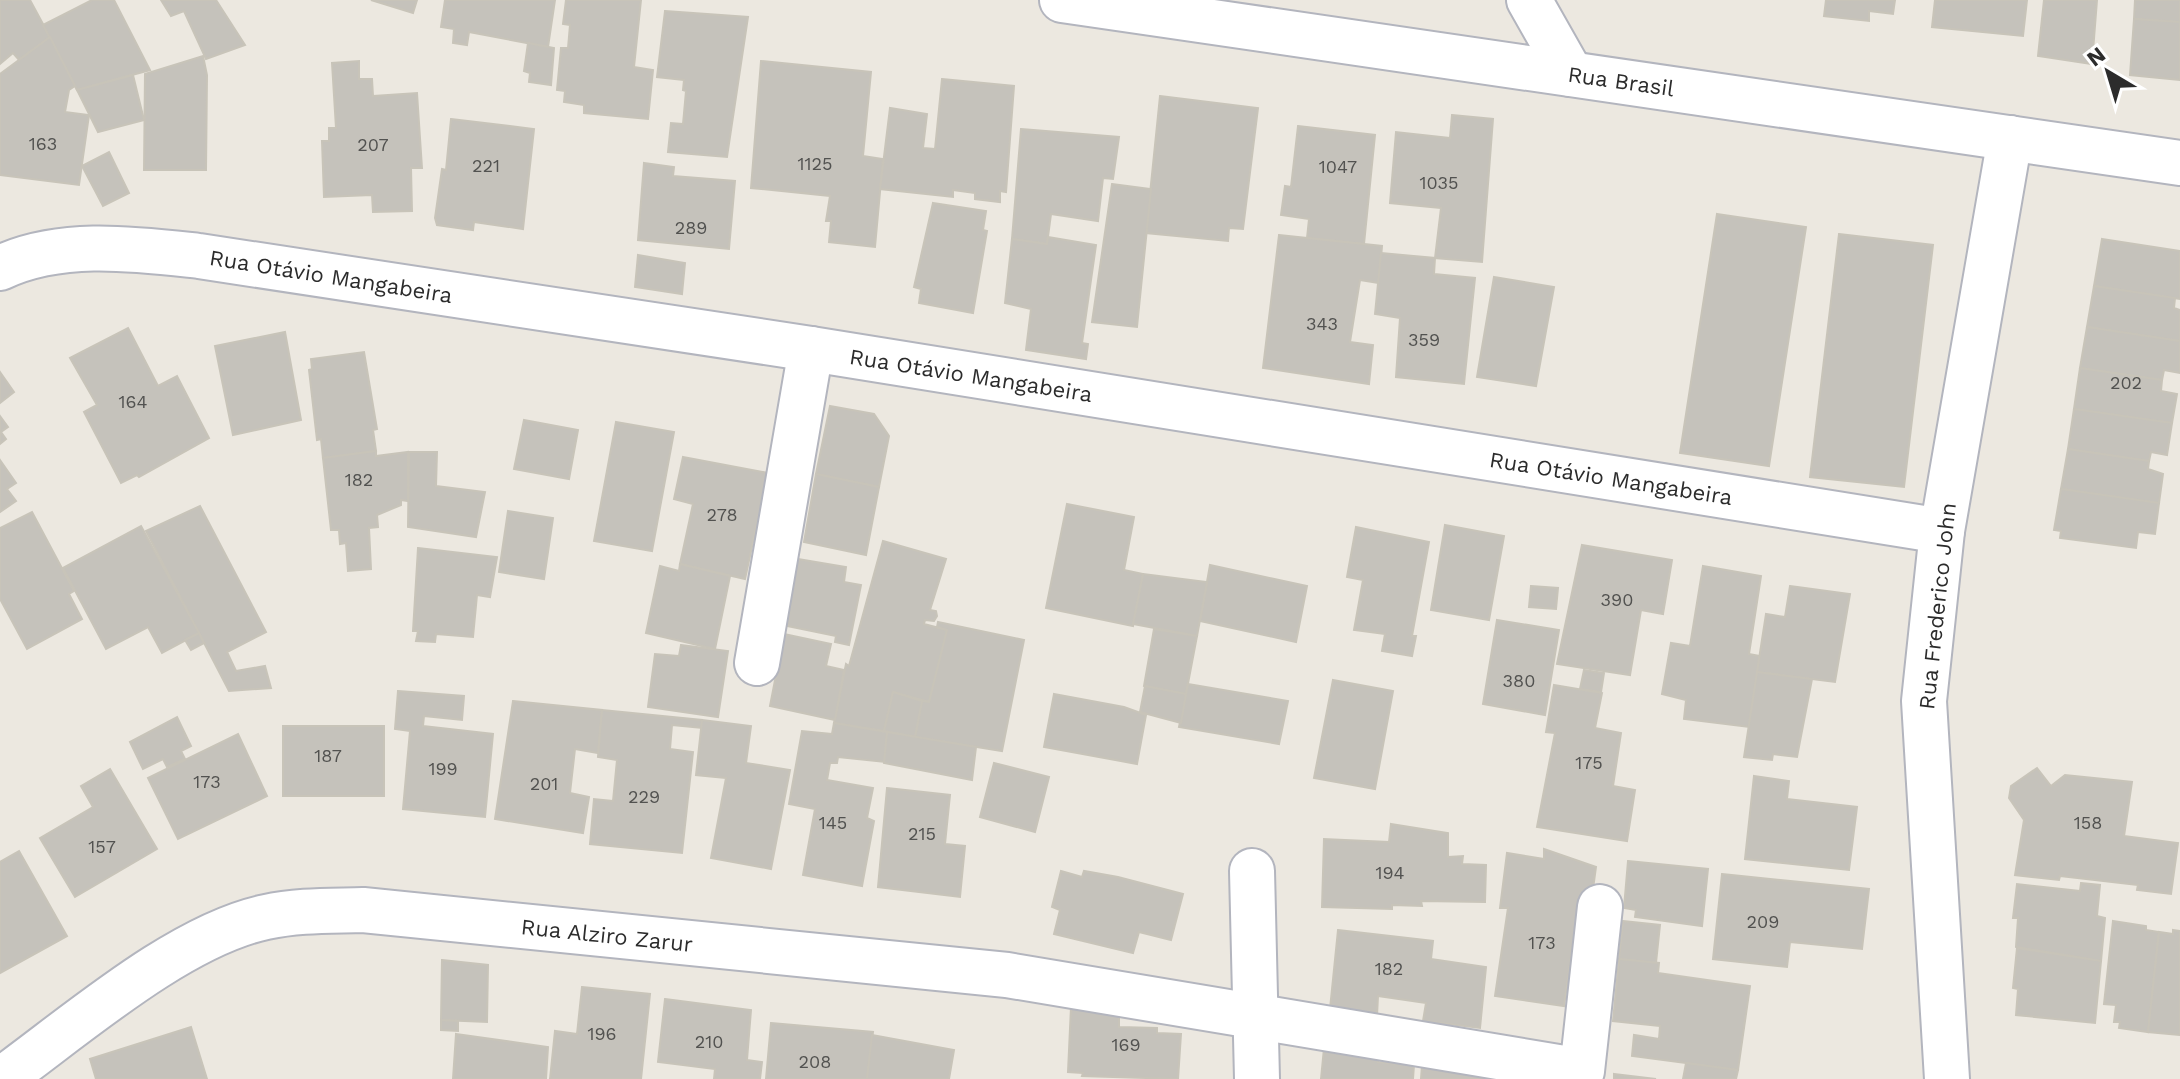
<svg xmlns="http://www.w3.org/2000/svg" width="2180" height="1079" font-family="'Work Sans',sans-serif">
<rect width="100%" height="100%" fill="#ece8e0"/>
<g fill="#c5c2bb" stroke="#c8c4b9" stroke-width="2">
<path d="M0,0h30l20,37 -31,23 -6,-7 -13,11z"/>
<path d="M92,0h22l36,70 -73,20 -34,-65z"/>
<path d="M161,0h55l29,45 -39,14 -22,-48 -13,5z"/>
<path d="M371,0h46l-4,13z"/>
<path d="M445,0h110l-7,47 -79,-15 -2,13 -14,-2 1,-14 -13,-2z"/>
<path d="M566,0h75l-7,67 19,3 -5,49 -64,-6v-8l-20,-3 1,-11 -8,-1 4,-42h7l2,-23 -7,-1z"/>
<path d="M1826,0h69l-2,14 -24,-3v10l-45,-5z"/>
<path d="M1935,0h92l-4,36 -91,-9z"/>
<path d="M2044,0h53l-5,64 -54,-8z"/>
<path d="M2135,0h45v22l-46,-3z"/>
<path d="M665,11l83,6 -21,140 -59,-5 3,-29 12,1 3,-33 -3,-1 1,-10 -27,-3z"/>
<path d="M2134,19l46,3v58l-50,-5z"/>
<path d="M50,37l25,49 -6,4 -4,22 24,3 -10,70 -79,-10v-101z"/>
<path d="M528,43l26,5 -3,37 -22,-3 1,-9 -6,-2z"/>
<path d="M203,56l4,19 -1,95h-62l1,-96z"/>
<path d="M359,61v18h13l1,17 44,-3 5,75h-11l1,43 -39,1 -1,-17 -48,2 -2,-56h7v-13h7l-4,-65z"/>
<path d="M761,61l110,11 -8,84 20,3 -8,88 -46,-5 2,-21h-5l4,-25 -79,-8z"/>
<path d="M133,75l11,45 -46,12 -21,-42z"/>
<path d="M942,79l72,7 -8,106 -6,-1v11l-25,-3v-6l-22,-3v7l-73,-8 10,-81 37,6 -4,34 12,1z"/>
<path d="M1160,96l98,12 -15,121 -14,-1 -1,13 -82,-8z"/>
<path d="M1452,115l41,4 -11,143 -47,-4 6,-50 -51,-5 6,-71 54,6z"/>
<path d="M451,119l83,10 -11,100 -49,-7 -1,8 -36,-5 -2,-7 7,-49 4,1z"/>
<path d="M1298,126l77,9 -11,109 -57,-6 2,-19 -28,-4 4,-29 6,1z"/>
<path d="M1021,129l98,8 -6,42 -10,-1 -5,43 -47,-7 -4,30 -35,-5z"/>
<path d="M109,152l20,41 -26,13 -21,-40z"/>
<path d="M644,163l30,4 -1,9 62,5 -6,68 -91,-9z"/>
<path d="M1112,184l39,5 -14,138 -45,-5z"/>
<path d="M933,203l53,8 -3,19 4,1 -14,82 -54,-10 2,-14 -7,-2z"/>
<path d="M1717,214l89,13 -37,239 -89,-13z"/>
<path d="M1839,234l94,11 -29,242 -94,-10z"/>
<path d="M1279,235l103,11 -3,37 -19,-3 -10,62 23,3 -4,39 -106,-16z"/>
<path d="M1048,237l48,8 -14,98 6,1 -2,15 -60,-9 5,-41 -26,-6 7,-64 35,5z"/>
<path d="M2102,239l78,12v48l-86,-13z"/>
<path d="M1381,253l54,5 -1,16 41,4 -11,106 -68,-7 4,-59 -25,-4z"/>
<path d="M638,255l47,8 -3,31 -47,-7z"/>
<path d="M1494,277l60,10 -18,99 -59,-9z"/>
<path d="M2094,286l81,12 -1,10 6,2v31l-93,-14z"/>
<path d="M2087,327l93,14v32l-16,-3 -2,10 -82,-12z"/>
<path d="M128,328l30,58 19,-10 32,62 -70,39 -2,-2 -16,8 -37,-71 13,-7 -27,-47z"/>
<path d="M285,332l16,88 -68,15 -18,-89z"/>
<path d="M364,352l13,77 -4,1 3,21 -53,7 -2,-19 -4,1 -8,-70 3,-1 -1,-10z"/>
<path d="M2080,368l82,12 -1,11 16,3 -5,29 -98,-14z"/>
<path d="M0,372l14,20 -14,11z"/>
<path d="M830,406l44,8 15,22 -10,51 -63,-13z"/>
<path d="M2074,409l98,14 -5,32 -16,-3 -2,9 -81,-12z"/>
<path d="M0,416l8,11 -7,5 5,7 -6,5z"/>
<path d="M524,420l54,10 -9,49 -55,-10z"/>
<path d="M616,422l58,10 -22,119 -58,-10z"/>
<path d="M2068,449l81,12 -1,8 15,5 -4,29 -98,-14z"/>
<path d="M376,451v5l32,-4v49l-7,-1v5l-24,10 1,12 -9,1 2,41 -23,2 -2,-28 -6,1 -1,-14h-8l-8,-72z"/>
<path d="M409,452h28l-1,34 49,6 -9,45 -68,-10z"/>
<path d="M683,457l85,16 -23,106 -65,-15 13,-60 -19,-5z"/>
<path d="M0,460l16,23 -9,6 9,12 -16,11z"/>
<path d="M816,474l63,13 -13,68 -62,-13z"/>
<path d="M2061,489l98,14 -4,31 -17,-2 -2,16 -76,-10 1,-7 -7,-1z"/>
<path d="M1067,504l67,13 -10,53 19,4 -10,52 -87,-18z"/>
<path d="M200,506l66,126 -39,20 9,19 29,-5 6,22 -42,3 -83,-160z"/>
<path d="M508,511l45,7 -9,61 -45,-7z"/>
<path d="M32,512l42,79 -5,3 13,25 -55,30 -27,-50v-71z"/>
<path d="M1445,525l59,11 -15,84 -58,-10z"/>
<path d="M141,526l58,107 -37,20 -14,-26 -42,22 -43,-81z"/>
<path d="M1356,527l73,15 -17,94h4l-4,20 -30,-5 3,-17 -31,-4 9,-50 -16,-3z"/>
<path d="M883,541l63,18 -16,51 6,1 1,5 -3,5 -9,-1 -1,4 23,6 -18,72 -36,-10 -9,39 -50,-8 12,-59 3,2z"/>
<path d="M1582,545l90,15 -9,54 -22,-4 -11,65 -73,-11z"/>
<path d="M418,548l79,9 -7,40 -13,-2 -4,42 -37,-3 -1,8 -19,-1 2,-10h-5z"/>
<path d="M798,559l48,8 -2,15 17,3 -12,60 -14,-3 1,-6 -49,-10z"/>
<path d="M680,564l50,12 -15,73 -69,-16 14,-67 19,5z"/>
<path d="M1210,565l97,21 -11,56 -96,-21z"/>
<path d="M1703,566l58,10 -12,78 11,2 -11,71 -65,-8 2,-19 -24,-6 9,-51 19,3z"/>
<path d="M1143,574l64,8 -10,54 -64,-12z"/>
<path d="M1531,586l27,2 -2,21 -27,-2z"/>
<path d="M1790,586l60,8 -15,88 -78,-10 9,-58 19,3z"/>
<path d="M1497,620l62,10 -14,85 -62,-11z"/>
<path d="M938,622l86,18 -22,111 -87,-14 7,-36 7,1 18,-72 -10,-3z"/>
<path d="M1154,629l43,7 -11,58 -42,-8z"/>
<path d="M199,633l5,10 -13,7 -6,-10z"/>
<path d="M784,634l47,10 -5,22 18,4 -9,50 -65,-14z"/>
<path d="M681,645l47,6 -10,66 -70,-10 7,-53 24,2z"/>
<path d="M1584,670l20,3 -3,19 -21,-3z"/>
<path d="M1757,672l55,7 -15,78 -24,-3 -1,6 -28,-3z"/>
<path d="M1333,680l60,11 -18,98 -61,-11z"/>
<path d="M1188,684l100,17 -9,43 -100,-17z"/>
<path d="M1554,685l48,8 -7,35 26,5 -8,53 22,4 -8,51 -90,-14 18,-94 -9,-1z"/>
<path d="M1145,686l41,8 -5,29 -41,-11z"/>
<path d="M398,691l66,5 -2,24 -38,-4 -1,10 70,8 -8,83 -82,-8 7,-78 -15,-2z"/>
<path d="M893,692l29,9 -7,36 -31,-6z"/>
<path d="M1054,694l70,13 22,8 -9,49 -93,-17z"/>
<path d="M513,701l89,9 -4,43 -23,-4 -5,44 19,4 -6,36 -88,-14z"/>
<path d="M602,710l100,10v8l-30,-3 -2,24 23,3 -11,101 -92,-9 4,-45 19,2 4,-41 -19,-3z"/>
<path d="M177,717l14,29 -10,5 4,8 -18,8 -4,-8 -20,10 -13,-27z"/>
<path d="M702,720l49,6 -5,37 44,7 -19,99 -60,-11 15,-80 -30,-3z"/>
<path d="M834,723l53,9 -2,30 -47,-5 -1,6h-7l-3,17 46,8 -6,30 7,3 -12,65 -59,-11 12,-66 -26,-5 13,-73 30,3z"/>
<rect x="283" y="726" width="101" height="70"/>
<path d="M887,732l89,15 -4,33 -88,-17z"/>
<path d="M238,734l29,62 -89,43 -30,-61z"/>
<path d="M994,763l55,14 -14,55 -55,-15z"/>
<path d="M2037,768l14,18 14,-11 67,7 -8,54 54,7 -7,51 -34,-4 1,-5 -78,-9 -1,4 -44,-5 9,-55 -15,-22 2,-12z"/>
<path d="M110,769l47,80 -82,48 -35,-59 53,-31 -12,-21z"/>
<path d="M1754,776l35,5 -2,18 70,8 -8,63 -104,-11z"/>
<path d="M887,788l63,7 -5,49 20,2 -5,51 -82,-10z"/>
<path d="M1391,824l57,9v24l15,-1 -1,8 24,1 -1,37 -64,-1 1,5 -30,-1v4l-70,-2 2,-68 65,3z"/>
<path d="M1544,849l52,18 -7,51 -12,-2 -13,90 -69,-10 13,-88h-8l7,-55 37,6z"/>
<path d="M19,851l48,85 -67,37v-111z"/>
<path d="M1628,861l80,8 -6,57 -67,-9 1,-7 -12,-2z"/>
<path d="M1061,871l21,6 2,-6 34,6 65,17 -12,46 -32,-8 -6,21 -79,-19 6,-24 -8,-3z"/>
<path d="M1722,874l147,15 -7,60 -72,-7 -3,25 -74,-8z"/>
<path d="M2081,883l19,2 -3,31 8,2 -4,43 -85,-14 2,-29h-5l4,-34 63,7z"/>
<path d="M1623,921l37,4 -4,38 -37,-4z"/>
<path d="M2113,921l33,5v4l13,2 -11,100 -29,-4 1,-6h-6l2,-17 -12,-1z"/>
<path d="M1338,930l95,11 -2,18 55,8 -6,61 -57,-7 3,-18 -48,-7 -1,20 -47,-7z"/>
<path d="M2173,930l7,1v104l-32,-3 11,-100 14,2z"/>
<path d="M2017,948l84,13 -6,62 -79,-8 2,-26 -5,-1z"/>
<path d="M1619,959l40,4 -1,10 92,13 -12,84 -106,-14 2,-21 25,4 1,-13 -47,-5z"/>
<path d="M442,960l46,5 -1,57 -46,-2z"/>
<path d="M582,987l68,7 -9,85h-91l5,-48 22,3z"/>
<path d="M665,999l86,11 -4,50 15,2 -2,17h-46l1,-10 -57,-7z"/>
<path d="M1071,1007l48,4v16l38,1v5l24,1 -3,45 -96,-3 1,-3 -15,-1z"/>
<path d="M441,1020l17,1v10l-17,-1z"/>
<path d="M771,1023l102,9 -6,47h-101z"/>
<path d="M191,1027l16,52h-111l-6,-20z"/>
<path d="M456,1034l92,13 -2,32h-93z"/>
<path d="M872,1035l82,15 -5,29h-82z"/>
<path d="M1324,1048l54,7v7l36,3 -1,14h-92z"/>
<path d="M1686,1063l52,7 -2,9h-53z"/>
<path d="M1422,1065l77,14h-78z"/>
<path d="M1614,1074l42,5h-42z"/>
</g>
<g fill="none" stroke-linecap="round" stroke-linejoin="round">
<g stroke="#b3b5be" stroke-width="48">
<g id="minor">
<path d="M1062,0l1118,163"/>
<path d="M1529,0l42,74"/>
<path d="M0,268c61,-29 135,-19 199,-12l612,93 1131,182"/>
<path d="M757,663l54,-314"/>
<path d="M1252,871l5,208"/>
<path d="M2,1079c72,-52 177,-144 264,-162 32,-7 64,-6 97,-7l644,65 575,96 18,-164"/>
<path d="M1947,1079l-23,-378 18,-170 68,-393"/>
</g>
</g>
<use href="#minor" stroke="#fff" stroke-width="44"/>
</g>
<g text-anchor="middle" stroke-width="6" stroke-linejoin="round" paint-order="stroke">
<g font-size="18" fill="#525250">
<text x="43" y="150">163</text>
<text x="373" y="151">207</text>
<text x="815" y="170">1125</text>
<text x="486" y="172">221</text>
<text x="1338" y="173">1047</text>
<text x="1439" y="189">1035</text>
<text x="691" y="234">289</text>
<text x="1322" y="330">343</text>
<text x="1424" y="346">359</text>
<text x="2126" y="389">202</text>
<text x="133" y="408">164</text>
<text x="359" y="486">182</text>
<text x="722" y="521">278</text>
<text x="1617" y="606">390</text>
<text x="1519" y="687">380</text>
<text x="328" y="762">187</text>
<text x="1589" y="769">175</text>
<text x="443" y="775">199</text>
<text x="207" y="788">173</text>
<text x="544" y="790">201</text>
<text x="644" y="803">229</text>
<text x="833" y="829">145</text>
<text x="2088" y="829">158</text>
<text x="922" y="840">215</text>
<text x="102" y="853">157</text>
<text x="1390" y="879">194</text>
<text x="1763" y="928">209</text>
<text x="1542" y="949">173</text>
<text x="1389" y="975">182</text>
<text x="602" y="1040">196</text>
<text x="709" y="1048">210</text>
<text x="1126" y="1051">169</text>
<text x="815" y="1068">208</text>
</g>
<g font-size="22" fill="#2c2c2c" stroke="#fff">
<text transform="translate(1621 81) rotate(8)" y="8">Rua Brasil</text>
<text transform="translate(331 276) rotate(9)" y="8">Rua Otávio Mangabeira</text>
<text transform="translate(971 375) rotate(9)" y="8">Rua Otávio Mangabeira</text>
<text transform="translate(1611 478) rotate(9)" y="8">Rua Otávio Mangabeira</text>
<text transform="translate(1937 606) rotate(-84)" y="8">Rua Frederico John</text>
<text transform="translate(607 935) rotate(6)" y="8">Rua Alziro Zarur</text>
</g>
</g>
<g transform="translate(2108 72) rotate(322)" stroke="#ffffff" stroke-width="6" paint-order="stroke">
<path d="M0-6L14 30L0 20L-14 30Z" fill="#2c2c2c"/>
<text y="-12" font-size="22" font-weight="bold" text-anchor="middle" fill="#2c2c2c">N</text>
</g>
</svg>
